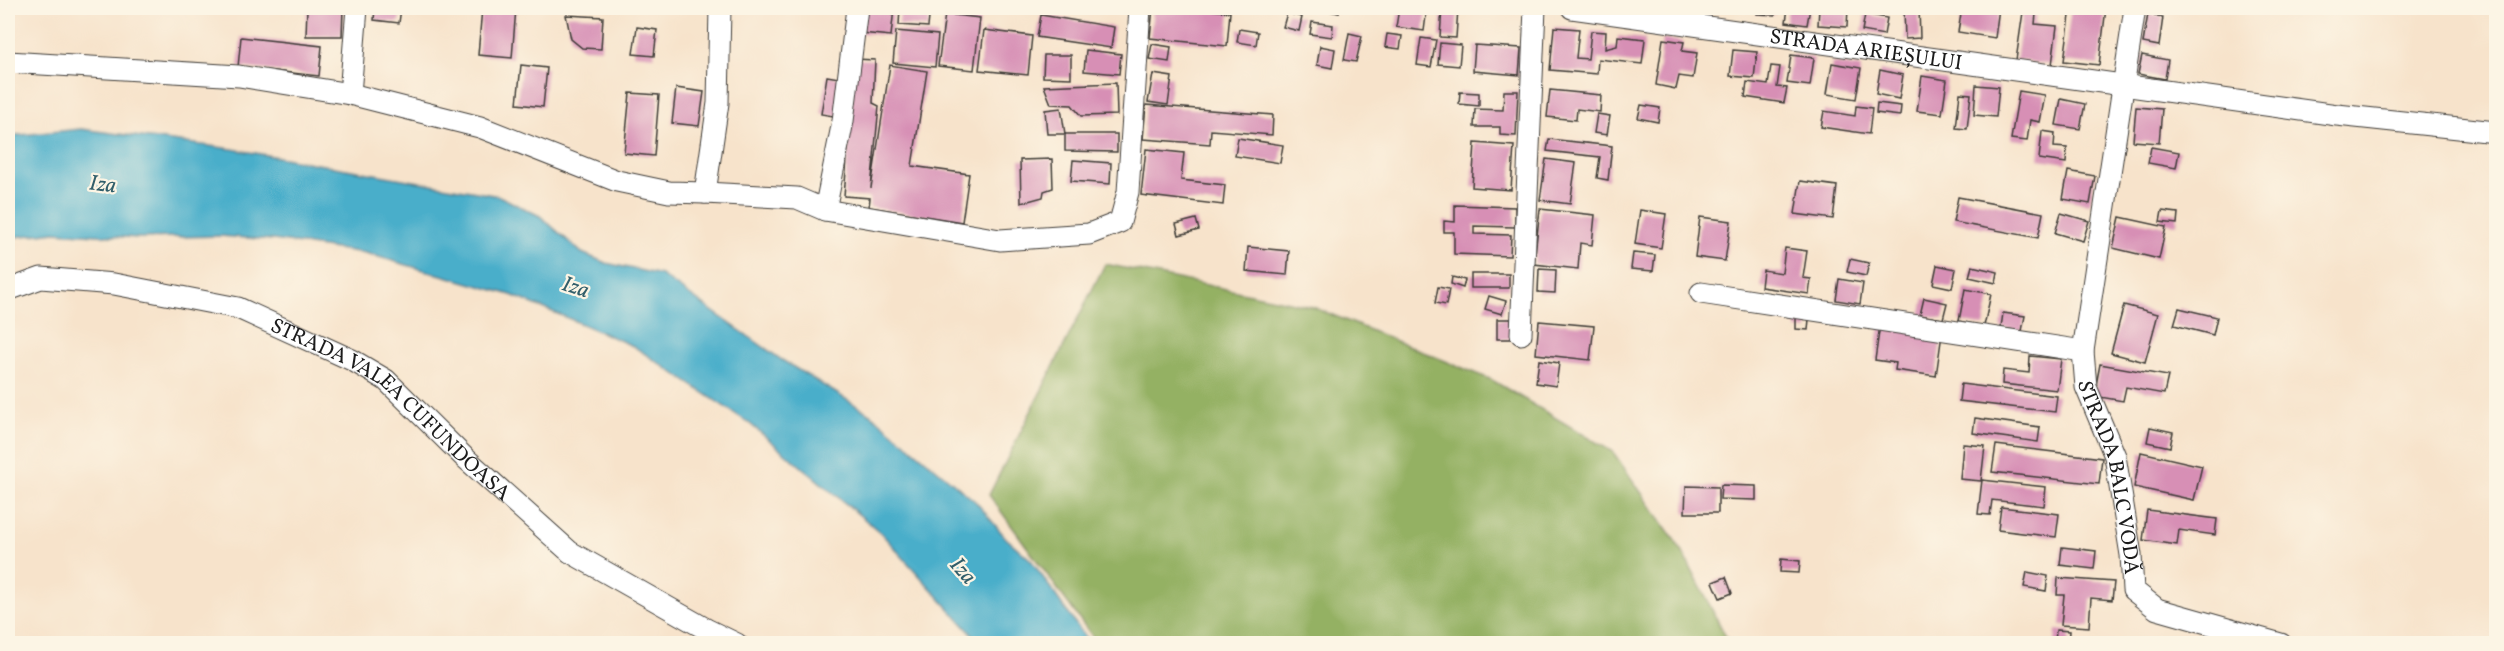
<svg xmlns="http://www.w3.org/2000/svg" width="2504" height="651" font-family="Vollkorn,serif">
<rect width="100%" height="100%" fill="#fcf5e5"/>
<filter id="ink" filterUnits="userSpaceOnUse"><feTurbulence type="fractalNoise" baseFrequency=".0167" numOctaves="2"/><feDisplacementMap in="SourceGraphic" scale="12" xChannelSelector="R" yChannelSelector="G"/><feConvolveMatrix kernelMatrix="1 2 1 2 8 2 1 2 1" color-interpolation-filters="sRGB"/></filter>
<filter id="wash" filterUnits="userSpaceOnUse"><feTurbulence type="fractalNoise" baseFrequency=".008" numOctaves="4" result="noise"/><feDisplacementMap in="SourceGraphic" scale="24" xChannelSelector="R" yChannelSelector="G"/><feGaussianBlur stdDeviation="1.35" result="paint"/><feColorMatrix in="noise" values="0 0 0 0 0 0 0 0 0 0 0 0 0 0 0 0 0 1.4 0 .05"/><feComposite in="paint" operator="in"/></filter>
<g filter="url(#wash)">
<rect width="100%" height="100%" fill="#f7e3cb"/>
<path fill="#94b164" stroke="#586640" stroke-width="1.5" d="M1105,264l208,43 179,73 121,72 69,99 47,92h-632l-108,-148z"/>
<path fill="#4aaeca" stroke="#336573" stroke-width="1.5" d="M81,129l151,20 267,47 41,20 42,37 24,10 55,12 121,85 90,55 104,87 30,36 25,22 58,83h-109l-99,-110 -132,-110 -116,-77 -63,-27 -59,-24 -146,-42 -92,-13 -53,-4 -82,2 -83,-6 -47,6v-104l12,1z"/>
<g id="blocks">
<g fill="#d78fb5">
<path d="M307,8h36l-1,28h-36z"/>
<path d="M375,8h26l-2,15 -25,-3z"/>
<path d="M418,8h24v5l-24,-2z"/>
<path d="M482,8h34l-4,50 -34,-3z"/>
<path d="M864,8h30l-3,28 -30,-3z"/>
<path d="M900,8h30l-2,19 -29,-2z"/>
<path d="M1153,8h35l42,4 -3,34 -77,-8z"/>
<path d="M1315,8h24v5z"/>
<path d="M1399,8h28l-3,23 -28,-4z"/>
<path d="M1442,8h16l-2,30 -16,-1z"/>
<path d="M1757,8h18v7l-18,-1z"/>
<path d="M1788,8h22l-3,17 -21,-3z"/>
<path d="M1819,8h29l-1,19 -29,-2z"/>
<path d="M1904,8h15l1,30 -15,1z"/>
<path d="M1962,8h37l-4,30 -37,-6z"/>
<path d="M2071,8h35l-7,57 -35,-4z"/>
<path d="M2023,12l13,2 -1,10 22,2 -5,39 -36,-5z"/>
<path d="M1287,13l15,4 -3,14 -16,-4z"/>
<path d="M945,14l35,4 -6,52 -36,-4z"/>
<path d="M1865,14l22,4 -3,17 -22,-4z"/>
<path d="M2148,14l15,3 -4,29 -16,-3z"/>
<path d="M566,15l37,2 -2,32 -19,-1 -11,-9z"/>
<path d="M1041,15l73,12 -3,21 -74,-11z"/>
<path d="M1312,22l21,3 -1,12 -22,-3z"/>
<path d="M637,27l20,3 -3,26 -21,-2z"/>
<path d="M1554,27l25,2 -3,29 12,1 3,-28 15,1 -1,17 12,-3 1,-10 27,3 -3,25 -44,-5 -1,15 -47,-4z"/>
<path d="M1239,29l19,3 -2,13 -19,-3z"/>
<path d="M984,30l48,6 -4,39 -49,-5z"/>
<path d="M896,31l42,4 -3,32 -42,-4z"/>
<path d="M1349,33l13,3 -6,26 -12,-2z"/>
<path d="M1387,34l15,2 -2,13 -15,-2z"/>
<path d="M241,37l81,9 -3,30 -81,-9z"/>
<path d="M1421,38l15,2 -5,27 -14,-2z"/>
<path d="M1663,39l21,3 -2,9 15,2 -4,25 -14,-2 -3,13 -20,-4z"/>
<path d="M1440,43l21,2 -2,21 -21,-2z"/>
<path d="M1152,44l19,3 -2,15 -20,-3z"/>
<path d="M1475,45l46,3 -2,27 -46,-4z"/>
<path d="M1320,46l15,3 -3,19 -15,-3z"/>
<path d="M1086,50l35,4 -2,20 -35,-3z"/>
<path d="M1733,50l24,2 -3,26 -24,-2z"/>
<path d="M1044,55h27v23l-28,-1z"/>
<path d="M1791,55l23,3 -4,28 -23,-3z"/>
<path d="M2142,55l26,5 -3,19 -27,-5z"/>
<path d="M855,59l20,1 -2,43 6,3 -8,82 19,-123 37,6 -15,95 57,8 -7,48 -93,-15 1,-9 -26,-2z"/>
<path d="M1832,63l29,5 -5,31 -29,-5z"/>
<path d="M521,65l26,3 -4,39 -26,-3z"/>
<path d="M1771,66l9,1 -3,20 10,1 -3,15 -39,-6 2,-15 21,3z"/>
<path d="M1880,70l23,5 -4,24 -23,-5z"/>
<path d="M1153,74l19,3 -4,28 -20,-3z"/>
<path d="M827,76l18,3 -6,38 -18,-3z"/>
<path d="M1922,76l25,4 -5,34 -25,-3z"/>
<path d="M1116,83l1,32 -36,1 -9,-11 -21,-1 -7,-18z"/>
<path d="M1976,85l23,2 -3,30 -22,-2z"/>
<path d="M676,88l28,4 -5,34 -27,-3z"/>
<path d="M1550,90l51,5 -1,17 -23,-3 -1,11 -29,-3z"/>
<path d="M1504,91h14l-2,45 -16,-1v-8h-26l1,-18 28,1z"/>
<path d="M2019,91l26,4 -5,27 -10,-2 -3,21 -16,-2z"/>
<path d="M1460,92l19,1v13l-20,-2z"/>
<path d="M630,93l29,2 -5,61 -30,-3z"/>
<path d="M1960,93l11,1 -4,35 -11,-1z"/>
<path d="M2061,99l24,5 -5,25 -24,-4z"/>
<path d="M1877,103l24,3 -1,10 -24,-3z"/>
<path d="M1146,105l127,10 -1,20 -61,-5 -1,14 -67,-5z"/>
<path d="M1641,105l19,3 -2,14 -20,-4z"/>
<path d="M1856,106l16,2 -3,26 -48,-7 3,-16 31,5z"/>
<path d="M2136,107l26,2 -3,34 -26,-2z"/>
<path d="M1061,108l4,26h-18l-2,-24z"/>
<path d="M1597,114l13,2 -3,19 -13,-2z"/>
<path d="M2042,131l13,2 -1,14 13,1 -1,15 -27,-4z"/>
<path d="M1065,134h52v18l-52,-1z"/>
<path d="M1238,138l45,7 -3,18 -45,-7z"/>
<path d="M1549,139l63,7 -4,34 -11,-2 3,-21 -53,-6z"/>
<path d="M1475,143l39,3 -3,44 -39,-3z"/>
<path d="M2151,147l28,5 -3,16 -28,-5z"/>
<path d="M1146,149l38,4 -3,27 44,5 -2,20 -82,-10z"/>
<path d="M1052,159l1,29 -9,3 -1,6 -22,6 -1,-43z"/>
<path d="M1546,159l30,4 -6,41 -30,-4z"/>
<path d="M1073,160l38,3 -1,21 -39,-3z"/>
<path d="M2068,171l27,5 -5,28 -27,-5z"/>
<path d="M1800,181l37,5 -4,33 -38,-5z"/>
<path d="M1958,197l85,16 -5,25 -85,-16z"/>
<path d="M1455,205l60,2v20l-41,-1v8l37,1 -1,21 -56,-2v-22h-10v-11l11,1z"/>
<path d="M1540,209l55,6 -3,30 -12,-2 -2,26 -44,-5z"/>
<path d="M1640,210l26,4 -5,34 -26,-4z"/>
<path d="M2162,211l16,2 -1,11 -17,-2z"/>
<path d="M2061,213l28,8 -6,20 -28,-8z"/>
<path d="M1700,217l31,4 -6,40 -30,-4z"/>
<path d="M2120,217l46,10 -7,32 -46,-11z"/>
<path d="M1196,219l3,11 -20,5 -3,-11z"/>
<path d="M1248,247l41,4 -2,24 -41,-4z"/>
<path d="M1785,248l22,3 -4,27 8,1 -2,15 -48,-7 2,-17 19,3z"/>
<path d="M1633,253l22,2 -2,16 -22,-2z"/>
<path d="M1850,259l19,4 -3,13 -19,-4z"/>
<path d="M1937,265l19,4 -4,19 -19,-4z"/>
<path d="M1972,266l26,6 -2,11 -27,-6z"/>
<path d="M1539,269l17,1 -1,23 -17,-1z"/>
<rect x="1471" y="274" width="38" height="14"/>
<path d="M1452,277l13,3 -2,8 -12,-4z"/>
<path d="M1839,279l24,4 -3,21 -24,-4z"/>
<path d="M1438,287l11,2 -3,16 -11,-2z"/>
<path d="M1965,289l26,5 -7,32 -25,-5z"/>
<path d="M1489,296l17,5 -4,13 -17,-5z"/>
<path d="M1924,298l23,5 -4,16 -23,-4z"/>
<path d="M2124,305l34,9 -13,48 -34,-9z"/>
<path d="M2179,308l38,9 -4,18 -39,-10z"/>
<path d="M2003,313l22,3 -3,15 -21,-3z"/>
<path d="M1796,318l13,1 -1,11 -12,-1z"/>
<rect x="1497" y="319" width="14" height="20"/>
<path d="M1539,321l55,5 -4,34 -54,-6z"/>
<path d="M1880,325l62,9 -6,42 -41,-6 1,-7 -21,-3z"/>
<path d="M2030,356l31,3 -4,31 -55,-6 1,-14 26,3z"/>
<path d="M1539,360l20,3 -3,23 -20,-3z"/>
<path d="M2100,364l68,12 -4,18 -38,-7 -3,14 -29,-5z"/>
<path d="M1961,384l96,12 -2,16 -96,-11z"/>
<path d="M1975,418l65,9 -2,15 -65,-9z"/>
<path d="M2150,427l23,5 -3,15 -23,-5z"/>
<path d="M1963,444l22,2 -4,35 -21,-2z"/>
<path d="M1996,445l106,13 -3,26 -107,-12z"/>
<path d="M2141,452l61,14 -8,34 -60,-13z"/>
<path d="M1982,480l64,7 -2,19 -52,-6 -2,15 -12,-1z"/>
<path d="M1721,485l35,1v14l-36,-1z"/>
<path d="M1686,486l32,1v26h-33z"/>
<path d="M2001,507l58,7 -3,23 -58,-7z"/>
<path d="M2147,510l70,9 -2,16 -36,-5 -2,15 -34,-5z"/>
<path d="M2062,547l34,4 -2,18 -34,-4z"/>
<path d="M1781,559l19,2 -1,12 -19,-1z"/>
<path d="M2027,572l21,4 -2,15 -22,-4z"/>
<path d="M1726,577l6,16 -12,5 -7,-16z"/>
<path d="M2058,578l56,4 -2,18 -21,-2 -2,29 -28,-2 3,-30h-7z"/>
<path d="M2056,630l14,1 -1,13h-14z"/>
</g>
</g>
</g>
<g filter="url(#ink)">
<use href="#blocks" fill-opacity="0" stroke="#3d3a36" stroke-width="1.5"/>
<g fill="none" stroke-linecap="round" stroke-linejoin="round">
<g stroke="#3d3a36" stroke-width="23">
<g id="minor">
<path id="s1" d="M1572,8l765,107 159,17"/>
<path id="s2" d="M2135,8l-52,343 3,36 29,69 16,99 2,35 24,19 124,35"/>
<path d="M8,62l231,14 111,18 130,33 137,54 52,11 36,1 13,-90 2,-95"/>
<path d="M350,94l7,-86"/>
<path d="M705,193l92,5 28,12 175,30 89,-6 31,-12 8,-30 12,-184"/>
<path d="M825,210l18,-89 14,-113"/>
<path id="s3" d="M8,290l33,-12 73,6 124,24 114,52 34,20 78,77 106,95 136,77 31,15"/>
<path d="M1701,293l382,58"/>
<path d="M1521,334l14,-326"/>
</g>
</g>
<use href="#minor" stroke="#fff" stroke-width="21"/>
</g>
</g>
<g text-anchor="middle" stroke-width="4.5" stroke-linejoin="round" paint-order="stroke">
<g font-size="21" fill="#1c1c1c" stroke="#fcf5e5">
<text dy="7" stroke="none"><textPath href="#s1" startOffset="297">STRADA ARIEȘULUI</textPath></text>
<text dy="7" stroke="none"><textPath href="#s3" startOffset="420">STRADA VALEA CUFUNDOASA</textPath></text>
<text dy="7" stroke="none"><textPath href="#s2" startOffset="477">STRADA BALC VODĂ</textPath></text>
</g>
<g font-size="22" font-style="italic" fill="#315e6a" stroke="#fcf5e5">
<text transform="translate(103 183) rotate(7)" y="8">Iza</text>
<text transform="translate(576 286) rotate(18)" y="8">Iza</text>
<text transform="translate(964 570) rotate(49)" y="8">Iza</text>
</g>
</g>
<rect width="2504" height="651" fill="none" stroke="#fcf5e5" stroke-width="30"/>
</svg>
